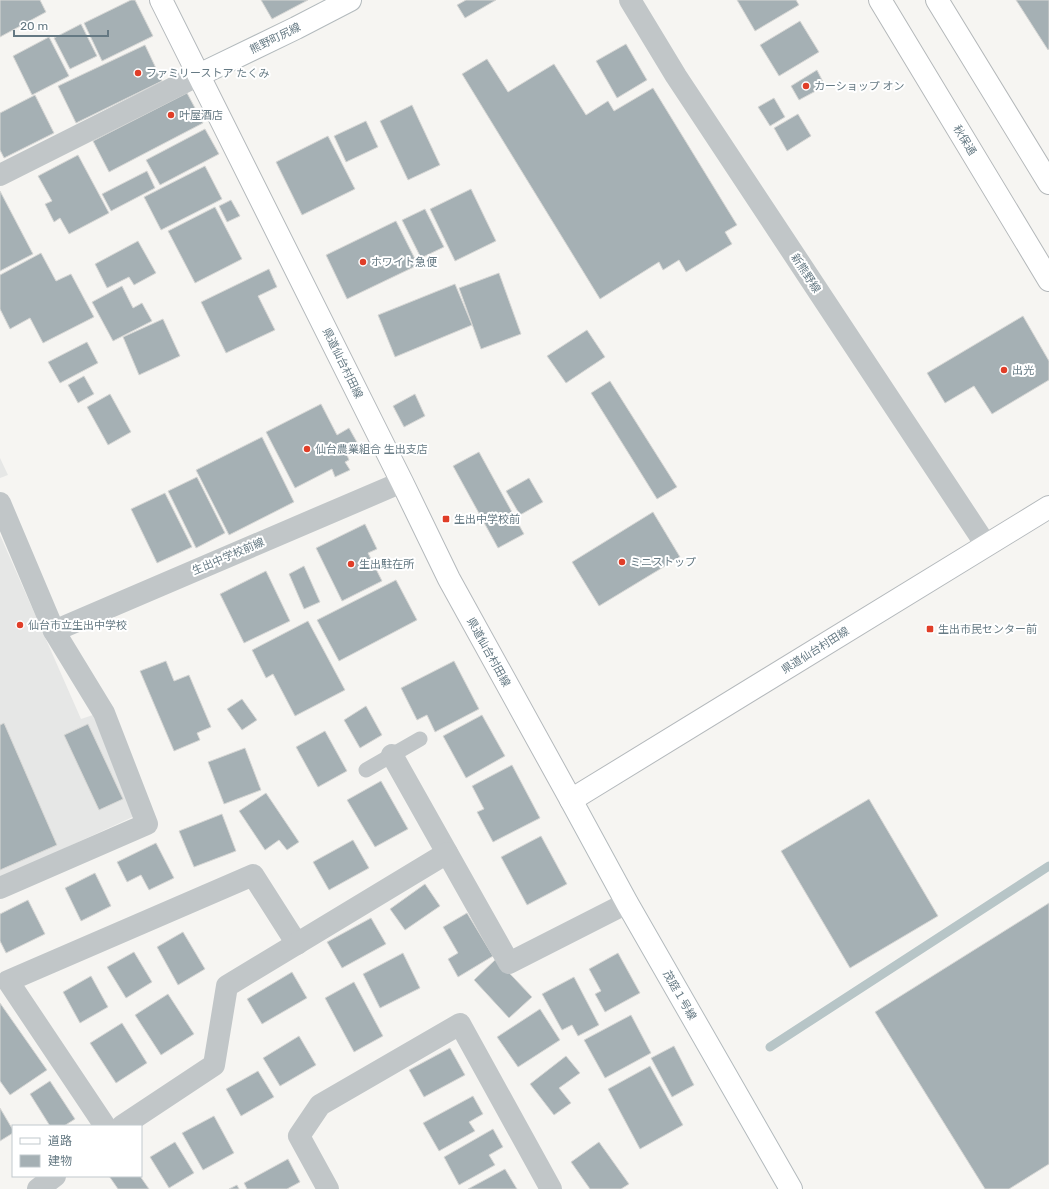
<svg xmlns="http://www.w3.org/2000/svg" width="1049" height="1189" font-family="Rubik,'Noto Sans JP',sans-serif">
<rect width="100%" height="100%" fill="#f6f5f2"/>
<g fill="#e6e7e6">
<path d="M0,458l8,17 -8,3z"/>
<path d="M0,535l81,184 12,-4 44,100 -137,63z"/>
</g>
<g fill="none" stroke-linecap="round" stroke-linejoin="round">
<path stroke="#b7c5c7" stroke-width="9" d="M770,1047l279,-181"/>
</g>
<g fill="#a5b0b4" stroke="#d7d7d5">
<path d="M0,0h40l6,12 -46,25z"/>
<path d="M131,0h4l18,36 -51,25 -18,-38z"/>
<path d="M261,0h47l-36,19z"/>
<path d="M466,0h30l-31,18 -8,-13z"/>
<path d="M737,0h59l3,5 -44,26z"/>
<path d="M1016,0h33v49l-1,1z"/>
<path d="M800,21l19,31 -40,24 -19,-31z"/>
<path d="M81,24l16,32 -27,13 -16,-31z"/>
<path d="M49,37l20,39 -37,19 -19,-39z"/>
<path d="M626,44l21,36 -30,18 -21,-37z"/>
<path d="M145,45l17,36 -86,42 -18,-37z"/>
<path d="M487,59l21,33 46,-28 32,51 22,-14 6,10 39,-23 84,137 -12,7 7,12 -46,28 -7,-12 -16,10 -4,-8 -59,37 -138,-225z"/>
<path d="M817,70l8,16 -26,14 -8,-14z"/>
<path d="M187,93l16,30 -94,49 -16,-31z"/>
<path d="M35,95l19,38 -50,25 -4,-8v-37z"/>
<path d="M774,98l11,19 -15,9 -12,-19z"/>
<path d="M412,105l28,60 -32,15 -28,-59z"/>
<path d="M798,114l13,22 -24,15 -13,-23z"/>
<path d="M366,121l12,26 -32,15 -12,-26z"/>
<path d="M205,129l14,25 -59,31 -14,-25z"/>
<path d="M328,136l27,53 -53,26 -26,-53z"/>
<path d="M78,155l31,58 -40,21 -9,-16 -6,4 -9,-18 7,-3 -14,-25z"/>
<path d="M205,166l17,33 -61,31 -17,-33z"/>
<path d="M147,171l8,17 -44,23 -9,-17z"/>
<path d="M471,189l25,52 -41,20 -25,-52z"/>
<path d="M0,191l33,63 -33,17z"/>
<path d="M231,200l9,16 -13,6 -8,-16z"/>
<path d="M215,207l27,52 -47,24 -27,-52z"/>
<path d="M425,209l19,38 -23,11 -19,-38z"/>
<path d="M396,221l22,44 -71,34 -21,-44z"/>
<path d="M138,241l18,32 -22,12 -5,-8 -22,11 -12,-24z"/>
<path d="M41,253l15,28 15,-7 23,43 -51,26 -13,-25 -20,11 -10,-20v-34z"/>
<path d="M269,269l8,18 -19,9 17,34 -49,23 -25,-51z"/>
<path d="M499,273l22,61 -40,15 -22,-61z"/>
<path d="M455,284l17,41 -77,32 -17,-42z"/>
<path d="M122,286l11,22 9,-5 10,18 -39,20 -21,-39z"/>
<path d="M1023,316l26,45v19l-57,34 -18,-28 -29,17 -18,-30z"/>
<path d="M163,319l17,37 -41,19 -16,-38z"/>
<path d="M587,330l18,27 -39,26 -19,-27z"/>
<path d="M87,342l11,21 -38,20 -12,-21z"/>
<path d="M84,376l10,18 -16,9 -10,-18z"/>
<path d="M610,381l67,106 -20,12 -66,-106z"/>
<path d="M110,394l21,38 -23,13 -21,-38z"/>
<path d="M415,394l10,22 -21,11 -11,-21z"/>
<path d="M321,404l16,31 12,-7 9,16 -13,6 4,10 -4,2 5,8 -15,7 -3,-8 -37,19 -29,-56z"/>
<path d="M262,437l32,65 -65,33 -33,-65z"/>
<path d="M479,452l45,82 -26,14 -45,-82z"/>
<path d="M197,477l28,56 -29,15 -28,-57z"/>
<path d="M529,478l14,24 -23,13 -14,-24z"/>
<path d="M165,493l27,54 -35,16 -26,-54z"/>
<path d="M653,512l27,45 -81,49 -27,-44z"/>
<path d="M365,524l12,25 -9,4 14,28 -40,20 -26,-53z"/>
<path d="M304,566l16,36 -16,7 -15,-35z"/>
<path d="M266,571l24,50 -46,22 -24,-49z"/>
<path d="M396,580l21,40 -78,41 -22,-41z"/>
<path d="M308,621l37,69 -50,26 -22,-42 -7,4 -14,-28z"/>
<path d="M166,661l8,20 15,-6 22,52 -14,6 3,7 -26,11 -34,-80z"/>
<path d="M454,661l25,48 -44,23 -8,-17 -10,5 -16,-32z"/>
<path d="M242,699l15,21 -15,10 -15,-21z"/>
<path d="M366,706l16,29 -22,13 -16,-28z"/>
<path d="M482,715l23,41 -39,22 -23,-42z"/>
<path d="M4,723l53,122 -57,25v-145z"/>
<path d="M88,724l35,75 -24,11 -35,-75z"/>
<path d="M325,731l22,40 -29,16 -22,-40z"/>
<path d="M245,748l16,42 -37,14 -16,-42z"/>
<path d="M512,765l28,53 -47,24 -16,-30 7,-3 -12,-23z"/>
<path d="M381,781l27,48 -33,18 -28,-47z"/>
<path d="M266,793l33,49 -12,8 -8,-10 -14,10 -26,-39z"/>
<path d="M869,799l69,117 -88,52 -69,-117z"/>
<path d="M222,814l14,37 -42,16 -15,-36z"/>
<path d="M541,836l26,48 -40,21 -26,-48z"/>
<path d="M353,840l16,28 -40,22 -16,-28z"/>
<path d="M156,843l18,35 -25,12 -8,-15 -14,7 -10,-20z"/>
<path d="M95,873l16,33 -30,15 -16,-33z"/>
<path d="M425,884l15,22 -35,24 -15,-21z"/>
<path d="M28,900l17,34 -39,19 -6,-12v-27z"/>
<path d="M1049,903v261l-40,25h-24l-110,-177z"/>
<path d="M467,913l26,43 -35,21 -10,-18 10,-6 -15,-26z"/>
<path d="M371,918l15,26 -44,24 -15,-26z"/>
<path d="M183,932l22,37 -27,16 -21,-38z"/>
<path d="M134,952l18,30 -26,16 -19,-31z"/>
<path d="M403,953l17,35 -40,20 -17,-34z"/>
<path d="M618,953l22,40 -35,19 -10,-18 6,-3 -12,-22z"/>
<path d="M496,959l36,38 -23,21 -35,-38z"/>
<path d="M292,972l15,26 -45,26 -15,-25z"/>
<path d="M91,976l17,31 -28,16 -17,-31z"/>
<path d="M574,977l25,48 -21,11 -6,-11 -10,5 -20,-36z"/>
<path d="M354,982l29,54 -29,16 -29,-54z"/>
<path d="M168,994l26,40 -33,21 -26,-40z"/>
<path d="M0,1003l47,67 -37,25 -10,-14z"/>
<path d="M540,1009l20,31 -42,27 -21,-30z"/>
<path d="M631,1015l20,38 -46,25 -21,-38z"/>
<path d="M122,1023l25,40 -31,20 -26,-40z"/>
<path d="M299,1036l17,29 -36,21 -17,-28z"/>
<path d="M674,1046l20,39 -22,12 -21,-39z"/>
<path d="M450,1048l15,27 -41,22 -15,-27z"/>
<path d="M566,1056l14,17 -21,15 12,15 -17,12 -24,-31z"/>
<path d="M650,1066l33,59 -43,24 -32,-60z"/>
<path d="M258,1071l16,26 -33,19 -15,-27z"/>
<path d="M50,1081l25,38 -11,7h-14l-20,-32z"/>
<path d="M473,1096l10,18 -14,8 6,9 -36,20 -16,-28z"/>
<path d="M0,1108l13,22v3l-13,8z"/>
<path d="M214,1116l20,37 -31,17 -21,-37z"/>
<path d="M493,1129l10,18 -14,8 6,10 -36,20 -15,-28z"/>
<path d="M175,1142l19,31 -25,15 -19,-31z"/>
<path d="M599,1142l30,42 -8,5h-31l-19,-27z"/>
<path d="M288,1159l12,23 -13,7h-40l-3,-6z"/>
<path d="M505,1169l12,20h-49z"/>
<path d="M109,1176h31l9,13h-31z"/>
<path d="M237,1185l2,4h-10z"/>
</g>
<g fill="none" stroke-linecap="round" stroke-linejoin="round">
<g stroke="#b3babd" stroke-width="24">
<g id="secondary">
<path d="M199,75l97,-47 54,-28"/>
<path d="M571,800l56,103 164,286"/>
</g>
</g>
<g stroke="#b4b9bc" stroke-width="24">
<path id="primary" d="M161,0l241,482 47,97 122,221 478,-293"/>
</g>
<g stroke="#b4b8ba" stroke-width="24">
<g id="highway">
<path d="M880,0l169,280"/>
<path d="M937,0l112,183"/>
</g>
</g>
<path stroke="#c1c6c8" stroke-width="15" d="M366,770l54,-31"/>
<g stroke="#c1c6c8" stroke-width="22">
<path d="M630,0l46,76 310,469"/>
<path d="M0,175l199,-100"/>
<path d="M0,503l54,128 50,82 43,111 -147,64"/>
<path d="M54,631l348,-149"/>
<path d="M392,755l117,208 118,-60"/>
<path d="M105,1126l-97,-145 245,-106 44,69"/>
<path d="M122,1126l92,-61 13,-79 220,-133"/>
<path d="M38,1189l17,-13"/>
<path d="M328,1189l-29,-53 21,-31 140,-81 91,165"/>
</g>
<use href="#secondary" stroke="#fff" stroke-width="22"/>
<use href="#primary" stroke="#fff" stroke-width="22"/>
<use href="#highway" stroke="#fff" stroke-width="22"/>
</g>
<g fill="#e03e28" stroke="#fff" stroke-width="1.5">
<circle cx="138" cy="73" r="4"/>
<circle cx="806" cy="86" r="4"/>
<circle cx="171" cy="115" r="4"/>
<circle cx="363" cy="262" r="4"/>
<circle cx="1004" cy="370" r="4"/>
<circle cx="307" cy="449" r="4"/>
<rect x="442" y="515" width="8" height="8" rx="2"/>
<circle cx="622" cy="562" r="4"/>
<circle cx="351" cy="564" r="4"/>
<circle cx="20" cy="625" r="4"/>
<rect x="926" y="625" width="8" height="8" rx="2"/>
</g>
<g text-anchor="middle" stroke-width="4" stroke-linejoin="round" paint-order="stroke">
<g font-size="11" fill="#657983" stroke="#fff">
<text transform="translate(275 38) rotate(-26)" y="4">熊野町尻線</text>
<text transform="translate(965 140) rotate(59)" y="4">秋保通</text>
<text transform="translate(806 273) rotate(57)" y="4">新熊野線</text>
<text transform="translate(343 363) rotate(64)" y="4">県道仙台村田線</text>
<text transform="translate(228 556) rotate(-23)" y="4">生出中学校前線</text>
<text transform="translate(815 650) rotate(-32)" y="4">県道仙台村田線</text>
<text transform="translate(489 652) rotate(61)" y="4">県道仙台村田線</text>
<text transform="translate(680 995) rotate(60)" y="4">茂庭１号線</text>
</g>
<g font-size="11" fill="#657983" stroke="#fff" text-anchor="start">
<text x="146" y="77">ファミリーストア たくみ</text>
<text x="814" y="90">カーショップ オン</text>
<text x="179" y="119">叶屋酒店</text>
<text x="371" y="266">ホワイト急便</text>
<text x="1012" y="374">出光</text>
<text x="315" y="453">仙台農業組合 生出支店</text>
<text x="454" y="523">生出中学校前</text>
<text x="630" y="566">ミニストップ</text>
<text x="359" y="568">生出駐在所</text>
<text x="28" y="629">仙台市立生出中学校</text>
<text x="938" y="633">生出市民センター前</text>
</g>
</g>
<rect x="12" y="1125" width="130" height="52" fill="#ffffff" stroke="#c1c9cd"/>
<rect x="20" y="1138" width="20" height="6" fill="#ffffff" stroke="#c1c9cd"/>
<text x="48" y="1145" font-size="12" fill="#657983">道路</text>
<rect x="20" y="1155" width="20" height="12" fill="#a5b0b4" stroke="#c1c9cd"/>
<text x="48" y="1165" font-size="12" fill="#657983">建物</text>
<path d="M14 30v6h94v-6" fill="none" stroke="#657983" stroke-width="2"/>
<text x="20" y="30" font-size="12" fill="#657983" stroke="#ffffff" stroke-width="3" paint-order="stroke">20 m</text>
</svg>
